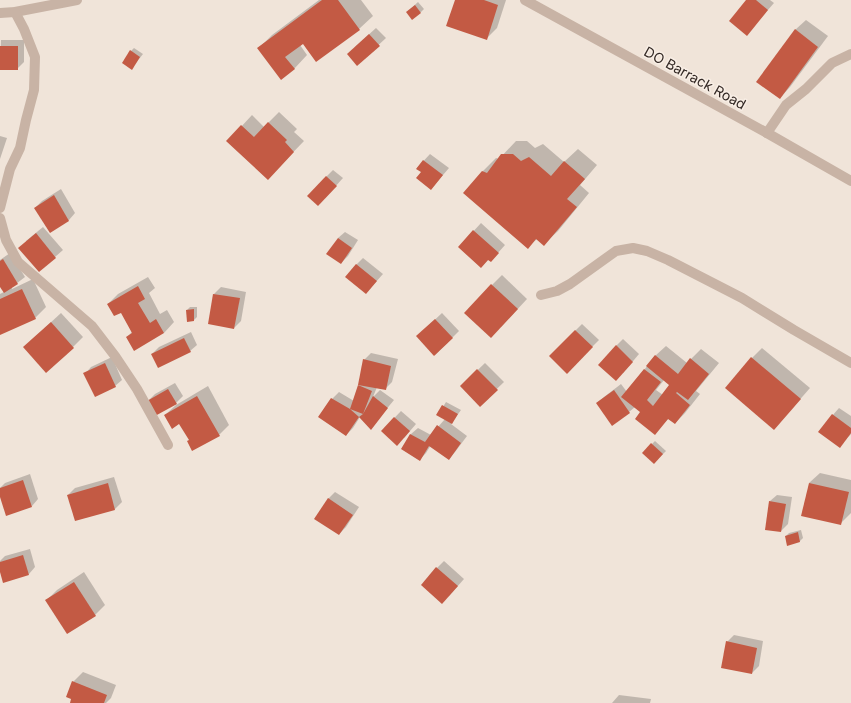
<svg xmlns="http://www.w3.org/2000/svg" width="851" height="703" font-family="Inter,sans-serif">
<rect width="100%" height="100%" fill="#f0e4d9"/>
<g fill="#0003" fill-rule="evenodd">
<path d="M319,0h42l12,16 -14,13 -56,14 -3,2 7,10 -13,14 -35,-21 13,-13z"/>
<path d="M456,0h50l-9,28 -10,10z"/>
<path d="M747,0h23l4,3 -27,31z"/>
<path d="M418,2l6,7 -3,3h-14z"/>
<path d="M806,20l22,16 -38,51 -10,11 15,-68z"/>
<path d="M376,28l10,10 -29,27 -2,-18z"/>
<path d="M1,40h23v22l-7,7h-17z"/>
<path d="M134,48l9,6 -12,15v-18z"/>
<path d="M279,112l18,17 -3,3 10,9 -26,27 -50,-27 24,-26 12,12z"/>
<path d="M0,136l7,2 -7,21z"/>
<path d="M516,141h11l8,7 8,-4 21,18 14,-13 19,16 -17,20 9,8 -31,38 -14,13 -7,-5 -9,8 -46,-75 14,-14 3,1z"/>
<path d="M430,154l19,14 -18,21 -9,-17 -5,-4z"/>
<path d="M333,170l10,8 -18,20 1,-21z"/>
<path d="M61,189l14,24 -6,7 -19,12 -15,-24 7,-7z"/>
<path d="M481,223l24,22 -8,9 -8,5 -8,8 -22,-20z"/>
<path d="M43,227l20,23 -24,21 -13,-30z"/>
<path d="M345,232l13,8 -10,16 -7,7 -3,-25z"/>
<path d="M10,253l15,24 -13,10v2l21,-10 13,28 -11,11 -35,16v-40l4,-2 -4,-7v-25z"/>
<path d="M363,258l20,16 -17,19 -10,-28z"/>
<path d="M502,275l25,24 -26,28 -9,-42z"/>
<path d="M148,277l7,11 -6,5 11,21 7,-4 7,12 -10,11 -37,4 5,-5 -11,-21 -13,-7 10,-10z"/>
<path d="M221,287l25,5 -5,29 -7,7 -25,-5 5,-29z"/>
<path d="M190,307h7v10l-3,3 -7,-10z"/>
<path d="M61,313l22,24 -10,10 -38,-10z"/>
<path d="M442,313l17,18 -24,24 -11,-25z"/>
<path d="M582,324l17,16 -32,32 -17,-16z"/>
<path d="M191,332l6,13 -7,6 -38,3 7,-7z"/>
<path d="M623,339l16,15 -16,19 -7,-27z"/>
<path d="M666,346l21,17 14,-14 18,14 -23,28 4,3 -15,19 -10,10 -6,-5 -14,15 -14,-21 -6,-5 -6,5 -32,-9 7,-6 17,-13 6,8 28,-36zM664,380l7,5 -8,10 -7,-5z"/>
<path d="M762,348l48,40 -36,41 -22,-71z"/>
<path d="M371,353l27,6 -6,23 -7,7 -8,-2 -4,10 7,-7 14,10 -23,28 -11,-11 -7,11 -7,7 -14,-36 7,-7 15,9 5,-15 5,-26z"/>
<path d="M112,357l10,23 -7,6 -30,-12 6,-7z"/>
<path d="M485,363l19,19 -24,23 -19,-19z"/>
<path d="M175,383l8,13 -7,7 -28,-2 7,-7z"/>
<path d="M208,386l21,39 -10,10 -39,-12 -15,-8 11,-10z"/>
<path d="M446,402l15,8 -10,14 16,12 -12,16 -6,7 -18,-14 -5,8 -7,7 -17,-11 9,-15 7,-6 13,7 14,-16 -7,-4z"/>
<path d="M839,408l12,8v18l-11,12 -21,-15z"/>
<path d="M401,411l15,13 -12,14 -22,-7z"/>
<path d="M655,441l11,10 -9,9 -5,-16z"/>
<path d="M820,473l31,7v33l-10,10 -32,-40z"/>
<path d="M30,474l8,25 -6,7 -32,-12v-6l5,-5z"/>
<path d="M114,477l8,25 -7,7 -39,11 -8,-25 7,-7z"/>
<path d="M335,492l24,15 -13,20 -7,7 -11,-35z"/>
<path d="M777,495l15,2 -4,27 -7,7 -11,-30z"/>
<path d="M801,530l2,8 -3,3 -12,3 -2,-8 3,-3z"/>
<path d="M30,549l5,18 -6,7 -29,-5v-8l5,-5z"/>
<path d="M444,561l20,18 -15,17 -12,-28z"/>
<path d="M84,572l21,33 -10,10 -49,-14 11,-11z"/>
<path d="M734,635l29,6 -4,25 -7,7 -25,-31z"/>
<path d="M83,672l33,13 -5,13 -5,5h-35l2,-21z"/>
<path d="M619,695l32,4 -1,4h-38z"/>
</g>
<g fill="#c35a44">
<path d="M322,0h16l22,30 -44,32 -13,-18 -18,13 10,12 -14,11 -24,-32z"/>
<path d="M455,0h29l14,5 -11,35 -41,-14z"/>
<path d="M746,0h10l12,10 -21,26 -18,-15z"/>
<path d="M415,5l6,8 -9,7 -6,-8z"/>
<path d="M795,29l23,18 -38,52 -24,-17z"/>
<path d="M369,34l11,12 -23,20 -10,-12z"/>
<rect x="0" y="46" width="18" height="24"/>
<path d="M130,50l10,7 -8,13 -10,-7z"/>
<path d="M268,122l19,18 -2,2 9,10 -26,28 -42,-39 15,-16 13,12z"/>
<path d="M501,154h12l8,7 8,-4 22,19 13,-15 21,18 -18,20 10,8 -33,39 -8,-7 -8,10 -65,-56 19,-22 5,2z"/>
<path d="M423,160l20,15 -12,15 -15,-12 5,-6 -5,-3z"/>
<path d="M326,176l11,10 -19,20 -11,-10z"/>
<path d="M54,195l15,26 -19,12 -16,-25z"/>
<path d="M473,230l26,23 -8,9 -3,-2 -7,8 -23,-21z"/>
<path d="M36,233l20,25 -17,14 -21,-24z"/>
<path d="M338,238l14,10 -11,16 -15,-10z"/>
<path d="M3,259l15,25 -14,9 -4,-6v-26z"/>
<path d="M356,264l21,17 -11,13 -21,-17z"/>
<path d="M491,284l27,25 -27,29 -27,-25z"/>
<path d="M138,286l7,13 -7,4 12,20 6,-4 8,14 -30,18 -8,-14 6,-4 -11,-20 -7,3 -7,-12z"/>
<path d="M22,289l14,30 -36,16v-36z"/>
<path d="M213,294l27,4 -6,31 -26,-5z"/>
<path d="M194,309v12l-7,1 -1,-12z"/>
<path d="M435,319l18,19 -19,18 -18,-20z"/>
<path d="M51,322l23,26 -28,25 -23,-26z"/>
<path d="M575,330l18,17 -26,27 -18,-18z"/>
<path d="M184,338l7,14 -33,16 -7,-14z"/>
<path d="M616,345l17,17 -17,19 -18,-16z"/>
<path d="M655,355l23,19 12,-16 19,16 -21,26 -11,-8 -1,1 14,12 -15,19 -7,-5 -13,16 -20,-16 5,-7 -19,-15 23,-28 17,13 -14,18 6,6 16,-21 -23,-19z"/>
<path d="M751,357l50,42 -27,31 -49,-42z"/>
<path d="M363,359l28,7 -5,24 -28,-5z"/>
<path d="M105,363l11,24 -21,10 -12,-24z"/>
<path d="M477,369l21,21 -18,17 -20,-21z"/>
<path d="M358,385l14,6 -9,23 -13,-5 9,8 4,-3 10,-18 15,12 -17,22 -12,-13 -13,19 -28,-19 13,-19 19,11z"/>
<path d="M168,389l9,15 -22,12 -8,-15z"/>
<path d="M614,390l16,23 -18,13 -16,-23z"/>
<path d="M197,396l23,40 -28,15 -5,-10 2,-1 -10,-16 -7,5 -8,-14z"/>
<path d="M442,405l16,9 -6,10 -16,-9z"/>
<path d="M832,414l19,14v5l-11,15 -22,-16z"/>
<path d="M394,417l16,14 -13,15 -16,-15z"/>
<path d="M437,425l24,18 -12,17 -20,-14 -9,15 -19,-12 9,-15 15,8z"/>
<path d="M651,443l12,11 -9,10 -12,-11z"/>
<path d="M23,480l9,27 -26,9 -6,-19v-9z"/>
<path d="M108,483l7,27 -40,11 -8,-26z"/>
<path d="M809,483l40,9 -8,33 -40,-9z"/>
<path d="M328,498l25,17 -14,20 -25,-16z"/>
<path d="M769,501l17,3 -5,28 -16,-2z"/>
<path d="M798,532l2,10 -13,4 -2,-10z"/>
<path d="M23,555l6,20 -26,8 -3,-11v-10z"/>
<path d="M436,567l22,19 -16,18 -21,-19z"/>
<path d="M74,582l22,34 -29,18 -22,-34z"/>
<path d="M726,641l31,7 -5,26 -31,-6z"/>
<path d="M72,681l35,14 -3,8h-34l1,-4 -5,-2z"/>
</g>
<g fill="none" stroke-linecap="round" stroke-linejoin="round">
<g stroke="#c8b3a5" stroke-width="10">
<path d="M525,0l242,133 84,48"/>
<path d="M0,13l15,-1 62,-12"/>
<path d="M767,133l19,-28 20,-16 26,-26 19,-9"/>
<path d="M0,208l10,-39 10,-21 6,-28 8,-30 1,-33 -11,-28 -9,-17"/>
<path d="M0,218l6,22 12,22 74,64 23,30 22,33 31,56"/>
<path d="M541,295l16,-4 13,-7 46,-33 17,-3 14,3 21,9 74,38 52,32 57,33"/>
</g>
</g>
<g text-anchor="middle" stroke-width="3" stroke-linejoin="round" paint-order="stroke">
<g font-size="14" fill="#342a26" stroke="#f8eee5">
<text transform="translate(695 78) rotate(29)" y="5">DO Barrack Road</text>
</g>
</g>
</svg>
